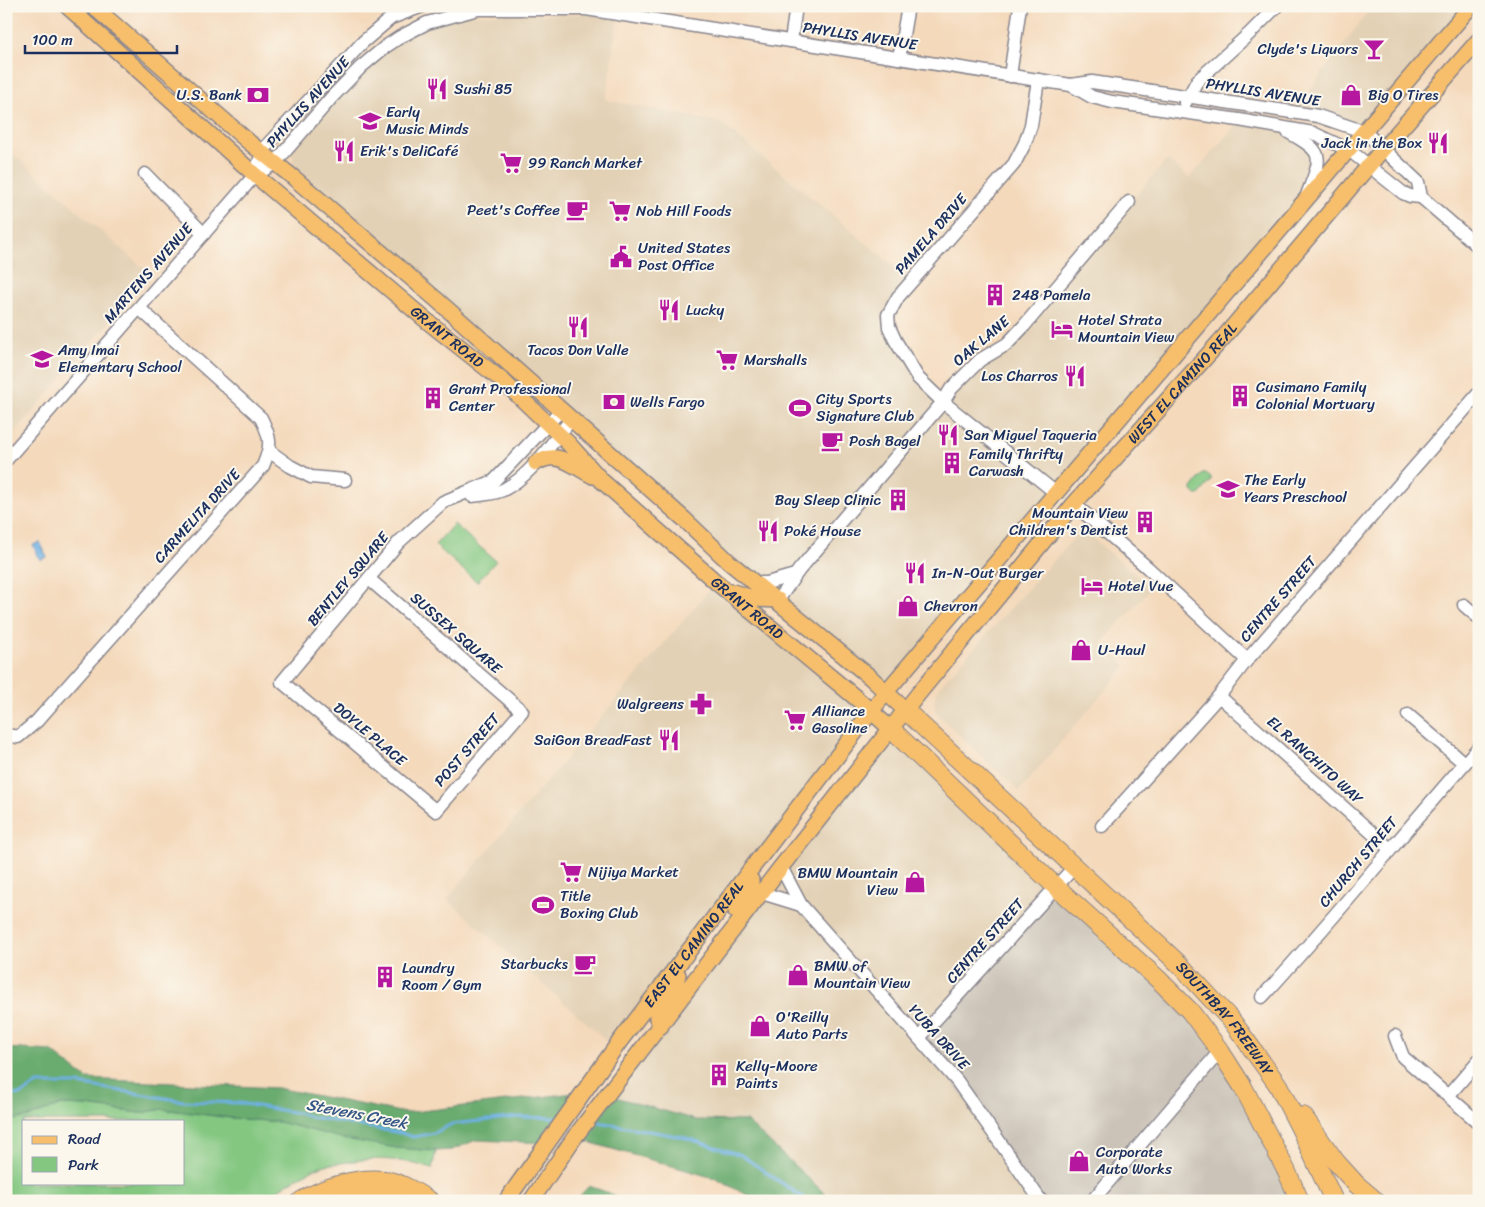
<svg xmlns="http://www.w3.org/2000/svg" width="1485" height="1207" font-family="Sriracha,sans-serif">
<rect width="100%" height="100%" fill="#fbf7ec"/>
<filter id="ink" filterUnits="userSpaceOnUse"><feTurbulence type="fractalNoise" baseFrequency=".02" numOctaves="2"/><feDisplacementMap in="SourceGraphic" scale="10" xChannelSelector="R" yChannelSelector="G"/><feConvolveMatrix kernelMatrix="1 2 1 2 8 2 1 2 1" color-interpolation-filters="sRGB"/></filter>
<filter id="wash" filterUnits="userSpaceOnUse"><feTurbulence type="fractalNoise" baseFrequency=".0096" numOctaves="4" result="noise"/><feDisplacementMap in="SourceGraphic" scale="20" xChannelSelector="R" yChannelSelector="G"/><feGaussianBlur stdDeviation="1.12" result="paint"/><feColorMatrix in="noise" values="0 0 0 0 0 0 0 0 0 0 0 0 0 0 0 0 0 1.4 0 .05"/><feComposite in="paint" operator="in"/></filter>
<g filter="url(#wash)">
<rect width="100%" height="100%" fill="#f4d9bb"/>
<g fill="#e3d1b6">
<path d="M1372,6h99l-106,126 -72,-19z"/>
<path d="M456,14h162l-12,86 114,22 192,159 -24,34 7,25 48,61 63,-58 161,-183 22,18 51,-56 39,5 38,28 -13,47 -418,490 -108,-92 17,-25 -40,8 -461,-405 -2,-35 93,-96z"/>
<path d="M6,148l144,126 -144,169z"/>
<path d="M1082,529l69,59 -49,55 24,23 -107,125 -80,-75 -5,-9 1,-9 4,-11z"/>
<path d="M716,582l156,129 -257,337 -168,-149z"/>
<path d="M891,729l165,158 -15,314h-208l-87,-80 -50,-1 -88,-25z"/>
</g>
<path fill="#cbc3b8" d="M1056,887l134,124 110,190h-259l-122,-163z"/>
<g fill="#83c781" stroke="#4f7b70" fill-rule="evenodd">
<path d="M1203,474h3l5,4v3l-12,14h-3l-4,-4v-3z"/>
<path d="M454,524l42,37 -19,21 -42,-37z"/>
<path d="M61,1105l26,1 53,7 23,-4 68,9 48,4 118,26 39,3 -4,18c-33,-11 -57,-12 -91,-6 -6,1 -14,1 -19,3 -21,7 -42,23 -61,35h-255v-80l23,-4zM24,1121h160v62h-160z"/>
</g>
<g fill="#6aac6f" stroke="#426e66">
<path d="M6,1048l45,3 36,28 190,9 128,25 178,-21 -37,51 -70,-3 -24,10 -16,1 -39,-3 -52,-9 -66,-17 -48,-4 -68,-9 -23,4 -53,-7 -26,-1 -32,12 -22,4z"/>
<path d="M608,1095l88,25 50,1 87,80h-74l-45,-23 -140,-40z"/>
<path d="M589,1186l23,8 8,7h-42l-1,-2z"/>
</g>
<path fill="#6eb0e3" stroke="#4470a0" d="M40,542l7,15 -7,3 -7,-15z"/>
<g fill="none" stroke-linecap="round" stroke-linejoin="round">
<g stroke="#6eb0e3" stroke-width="3">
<path d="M6,1093l9,2 7,-1 15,-10h41l105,17 56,2 59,10 13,4 90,16 12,4 21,-4 18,-9 66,-7 42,1"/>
<path d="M593,1121l90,16 58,18 67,46"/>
</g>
</g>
</g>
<g filter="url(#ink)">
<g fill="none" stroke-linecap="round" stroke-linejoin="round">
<g stroke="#88848c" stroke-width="15">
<g id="minor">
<path d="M791,41l5,-35"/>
<path d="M899,58l9,-52"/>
<path d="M1010,76l10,-70"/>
<path d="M1038,80l-7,45 -6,18 -11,21 -116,133 -10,18 1,12 6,13 23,38 25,24 113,91"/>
<path d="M1071,85l21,12 20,5 127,18 74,13 36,17 54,43 7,3 11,1"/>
<path d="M1185,103l12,-22 52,-47 28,-28"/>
<path d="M1288,132c38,21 34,24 19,63"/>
<path d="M145,174l59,60"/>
<path d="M255,175l7,-22 7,-10 94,-101 28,-24 32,-12"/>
<path d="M269,451l21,15 21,11 34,3"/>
<path d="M6,460l249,-285 20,-12 57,-66 29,-30 24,-20 15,-10 27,-14 51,-14h108l452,71 33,5 21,-3 226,34 47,16 53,50 3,15 58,50"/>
<path d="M472,496c10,-1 22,-2 31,-6 29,-15 47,-46 68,-70"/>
<path d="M1074,504l74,64 99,92"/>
<path d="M369,579l153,132 -86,100 -154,-129 117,-140 44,-40 51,-21 67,-71"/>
<path d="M755,583h12l28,-8"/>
<path d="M778,600l21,-30 144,-168 8,-13 29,-29 27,-16 17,-18 105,-124"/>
<path d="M1464,605l15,13"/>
<path d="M1219,696l171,153"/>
<path d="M1408,715l56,48"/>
<path d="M6,735l12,2 19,-16 226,-255c9,-21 8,-28 -2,-48l-122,-110"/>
<path d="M1102,826l117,-130 28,-36 232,-267"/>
<path d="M781,867l20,38 156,176 84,120"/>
<path d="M762,893l39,12"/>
<path d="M1262,997c75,-81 144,-168 217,-250"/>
<path d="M1395,1036l8,21 76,66"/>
<path d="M919,1038l156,-172"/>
<path d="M1448,1096l31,-36"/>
<path d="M1092,1201l128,-150"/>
</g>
</g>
<g stroke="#88848c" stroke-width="18">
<g id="major">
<path id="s1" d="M67,6l188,169 172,146 77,61 64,61 34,38 114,101 140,116 35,31"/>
<path d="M93,6l157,137 44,35 143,122 247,219 45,43 141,115 35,33"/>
<path d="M536,463c22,-14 36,3 57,13"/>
<path d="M733,592l23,7 22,1"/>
<path d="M736,911l15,-21v-10l-5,-4"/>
<path d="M661,1026l-4,-8v-5l19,-30 2,-8"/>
<path id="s2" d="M506,1201l114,-160 266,-349 585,-686"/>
<path id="s3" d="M531,1201l43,-63 207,-271 138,-174 155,-189 150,-167 159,-188 96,-109"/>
</g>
</g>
<g stroke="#88848c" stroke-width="20">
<g id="highway">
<path id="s4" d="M905,710l274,254 53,57 46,64 24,47 32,69"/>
<path d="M891,729l165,158 103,93 31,31 30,40 23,36 43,83 14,31"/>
<path d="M1303,1116l33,46 20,22 20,17"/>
<path d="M301,1201c23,-14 56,-24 83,-21 16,2 32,12 46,21"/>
<path d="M338,1201c19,-7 40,-9 58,0"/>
</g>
</g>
<use href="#minor" stroke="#fff" stroke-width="12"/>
<use href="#major" stroke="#f7bf6c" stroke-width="15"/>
<use href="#highway" stroke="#f7bf6c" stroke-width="18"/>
</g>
</g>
<defs>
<g id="bar-bare" transform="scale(1.725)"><path d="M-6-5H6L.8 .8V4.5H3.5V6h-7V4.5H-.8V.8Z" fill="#b5179e" stroke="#fbf7ec" stroke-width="2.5" paint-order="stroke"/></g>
<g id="restaurant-bare" transform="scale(1.725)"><path d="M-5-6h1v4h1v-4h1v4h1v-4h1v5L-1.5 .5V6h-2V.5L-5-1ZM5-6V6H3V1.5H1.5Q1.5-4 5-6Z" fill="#b5179e" stroke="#fbf7ec" stroke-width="2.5" paint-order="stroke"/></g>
<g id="bank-bare" transform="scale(1.725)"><path d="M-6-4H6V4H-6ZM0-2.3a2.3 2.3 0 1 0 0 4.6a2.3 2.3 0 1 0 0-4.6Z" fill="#b5179e" stroke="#fbf7ec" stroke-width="2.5" paint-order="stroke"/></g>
<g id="shop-bare" transform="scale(1.725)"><path d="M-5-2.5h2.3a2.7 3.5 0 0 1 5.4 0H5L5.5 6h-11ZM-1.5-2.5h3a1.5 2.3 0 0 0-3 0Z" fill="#b5179e" stroke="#fbf7ec" stroke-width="2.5" paint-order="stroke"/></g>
<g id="school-bare" transform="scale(1.725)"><path d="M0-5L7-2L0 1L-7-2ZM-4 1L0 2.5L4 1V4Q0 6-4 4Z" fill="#b5179e" stroke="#fbf7ec" stroke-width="2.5" paint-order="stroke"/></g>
<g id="supermarket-bare" transform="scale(1.725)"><path d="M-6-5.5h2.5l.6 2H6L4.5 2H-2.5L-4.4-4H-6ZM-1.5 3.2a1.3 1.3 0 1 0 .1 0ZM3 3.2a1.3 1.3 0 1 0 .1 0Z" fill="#b5179e" stroke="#fbf7ec" stroke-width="2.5" paint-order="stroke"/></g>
<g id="cafe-bare" transform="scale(1.725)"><path d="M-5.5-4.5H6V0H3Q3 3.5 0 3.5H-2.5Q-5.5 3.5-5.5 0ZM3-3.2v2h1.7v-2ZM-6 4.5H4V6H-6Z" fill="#b5179e" stroke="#fbf7ec" stroke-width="2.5" paint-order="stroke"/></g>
<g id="civic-bare" transform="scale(1.725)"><path d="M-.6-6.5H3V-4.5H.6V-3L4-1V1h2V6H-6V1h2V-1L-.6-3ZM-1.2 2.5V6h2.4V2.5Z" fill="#b5179e" stroke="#fbf7ec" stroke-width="2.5" paint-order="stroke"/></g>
<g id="building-bare" transform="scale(1.725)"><path d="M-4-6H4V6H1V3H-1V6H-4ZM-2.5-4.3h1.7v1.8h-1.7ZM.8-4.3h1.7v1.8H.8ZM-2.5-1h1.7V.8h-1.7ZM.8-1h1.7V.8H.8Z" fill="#b5179e" stroke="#fbf7ec" stroke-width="2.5" paint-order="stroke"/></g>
<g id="hotel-bare" transform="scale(1.725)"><path d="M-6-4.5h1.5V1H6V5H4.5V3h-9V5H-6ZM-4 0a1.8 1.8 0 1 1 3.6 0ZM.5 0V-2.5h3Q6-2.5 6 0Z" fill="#b5179e" stroke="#fbf7ec" stroke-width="2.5" paint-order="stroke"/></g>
<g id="stadium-bare" transform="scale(1.725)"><path d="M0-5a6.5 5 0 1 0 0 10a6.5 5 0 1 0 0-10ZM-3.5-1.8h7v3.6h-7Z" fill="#b5179e" stroke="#fbf7ec" stroke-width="2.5" paint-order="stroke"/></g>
<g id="pharmacy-bare" transform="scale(1.725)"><path d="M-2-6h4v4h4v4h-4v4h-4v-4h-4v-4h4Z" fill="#b5179e" stroke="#fbf7ec" stroke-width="2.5" paint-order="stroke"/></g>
</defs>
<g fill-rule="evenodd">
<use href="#bar-bare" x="1374" y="49"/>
<use href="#restaurant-bare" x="437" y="89"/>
<use href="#bank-bare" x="258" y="95"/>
<use href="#shop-bare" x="1351" y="95"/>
<use href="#school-bare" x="370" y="121"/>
<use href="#restaurant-bare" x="1438" y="143"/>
<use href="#restaurant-bare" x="344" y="151"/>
<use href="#supermarket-bare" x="511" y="163"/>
<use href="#cafe-bare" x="577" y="210"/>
<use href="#supermarket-bare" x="620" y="211"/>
<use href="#civic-bare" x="621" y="257"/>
<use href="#building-bare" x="995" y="295"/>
<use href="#restaurant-bare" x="669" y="310"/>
<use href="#restaurant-bare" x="578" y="327"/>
<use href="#hotel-bare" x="1062" y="329"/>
<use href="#school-bare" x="42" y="359"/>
<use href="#supermarket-bare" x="727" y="360"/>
<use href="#restaurant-bare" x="1075" y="376"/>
<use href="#building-bare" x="1240" y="396"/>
<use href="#building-bare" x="433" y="398"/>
<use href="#bank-bare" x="614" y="402"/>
<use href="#stadium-bare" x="800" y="408"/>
<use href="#restaurant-bare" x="948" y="435"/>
<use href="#cafe-bare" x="832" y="441"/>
<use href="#building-bare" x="952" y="463"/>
<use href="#school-bare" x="1228" y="489"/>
<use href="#building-bare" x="898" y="500"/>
<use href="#building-bare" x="1145" y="522"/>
<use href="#restaurant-bare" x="768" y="531"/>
<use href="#restaurant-bare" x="915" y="573"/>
<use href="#hotel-bare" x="1092" y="586"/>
<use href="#shop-bare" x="908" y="606"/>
<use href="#shop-bare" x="1081" y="650"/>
<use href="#pharmacy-bare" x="701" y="704"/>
<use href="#supermarket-bare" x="795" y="720"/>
<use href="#restaurant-bare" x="669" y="740"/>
<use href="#supermarket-bare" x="571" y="872"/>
<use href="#shop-bare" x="915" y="882"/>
<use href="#stadium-bare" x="543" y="905"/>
<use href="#cafe-bare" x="585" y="964"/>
<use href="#shop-bare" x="798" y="975"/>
<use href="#building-bare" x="385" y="977"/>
<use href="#shop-bare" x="760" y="1026"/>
<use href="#building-bare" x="719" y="1075"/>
<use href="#shop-bare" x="1079" y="1161"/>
</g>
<g text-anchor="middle" stroke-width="4" stroke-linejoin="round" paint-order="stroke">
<g font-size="15" fill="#1b2f5e" stroke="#fbf7ec">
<text transform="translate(860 36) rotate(9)" y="5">PHYLLIS AVENUE</text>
<text transform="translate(1263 92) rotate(9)" y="5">PHYLLIS AVENUE</text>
<text transform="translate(308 102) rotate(-48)" y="5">PHYLLIS AVENUE</text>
<text transform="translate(931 234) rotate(-49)" y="5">PAMELA DRIVE</text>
<text transform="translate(148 273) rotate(-49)" y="5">MARTENS AVENUE</text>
<text dy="5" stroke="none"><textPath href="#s1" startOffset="504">GRANT ROAD</textPath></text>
<text transform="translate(981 341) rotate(-40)" y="5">OAK LANE</text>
<text dy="5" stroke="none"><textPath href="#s3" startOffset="1046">WEST EL CAMINO REAL</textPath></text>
<text transform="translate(197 516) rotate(-48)" y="5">CARMELITA DRIVE</text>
<text transform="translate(348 579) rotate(-50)" y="5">BENTLEY SQUARE</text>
<text transform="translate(1278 599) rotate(-49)" y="5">CENTRE STREET</text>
<text dy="5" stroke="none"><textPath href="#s1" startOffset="909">GRANT ROAD</textPath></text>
<text transform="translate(456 633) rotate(41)" y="5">SUSSEX SQUARE</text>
<text transform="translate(370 734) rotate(40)" y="5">DOYLE PLACE</text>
<text transform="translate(467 750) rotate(-49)" y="5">POST STREET</text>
<text transform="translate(1315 760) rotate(42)" y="5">EL RANCHITO WAY</text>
<text transform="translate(1358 862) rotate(-50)" y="5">CHURCH STREET</text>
<text transform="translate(985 941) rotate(-48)" y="5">CENTRE STREET</text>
<text dy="5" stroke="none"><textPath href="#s2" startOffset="318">EAST EL CAMINO REAL</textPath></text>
<text dy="5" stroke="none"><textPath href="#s4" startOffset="445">SOUTHBAY FREEWAY</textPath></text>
<text transform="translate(939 1037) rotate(48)" y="5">YUBA DRIVE</text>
</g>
<g font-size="15" fill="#1b2f5e" stroke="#fbf7ec" text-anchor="start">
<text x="1358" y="54" text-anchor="end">Clyde's Liquors</text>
<text x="454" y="94">Sushi 85</text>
<text x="242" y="100" text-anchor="end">U.S. Bank</text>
<text x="1368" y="100">Big O Tires</text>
<text x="386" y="117">Early<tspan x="386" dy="17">Music Minds</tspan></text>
<text x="1422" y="148" text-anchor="end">Jack in the Box</text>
<text x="360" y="156">Erik's DeliCafé</text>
<text x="528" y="168">99 Ranch Market</text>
<text x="560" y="215" text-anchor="end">Peet's Coffee</text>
<text x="636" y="216">Nob Hill Foods</text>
<text x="638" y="253">United States<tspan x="638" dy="17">Post Office</tspan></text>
<text x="1012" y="300">248 Pamela</text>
<text x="686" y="315">Lucky</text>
<text x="1078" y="325">Hotel Strata<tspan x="1078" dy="17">Mountain View</tspan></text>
<text x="58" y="355">Amy Imai<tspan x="58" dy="17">Elementary School</tspan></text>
<text x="578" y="355" text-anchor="middle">Tacos Don Valle</text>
<text x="744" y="365">Marshalls</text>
<text x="1058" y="381" text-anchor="end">Los Charros</text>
<text x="1256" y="392">Cusimano Family<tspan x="1256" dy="17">Colonial Mortuary</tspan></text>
<text x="449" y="394">Grant Professional<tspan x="449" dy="17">Center</tspan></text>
<text x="816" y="404">City Sports<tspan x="816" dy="17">Signature Club</tspan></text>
<text x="630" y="407">Wells Fargo</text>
<text x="964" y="440">San Miguel Taqueria</text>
<text x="849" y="446">Posh Bagel</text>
<text x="969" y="459">Family Thrifty<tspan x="969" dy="17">Carwash</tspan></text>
<text x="1244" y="485">The Early<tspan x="1244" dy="17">Years Preschool</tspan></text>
<text x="881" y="505" text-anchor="end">Bay Sleep Clinic</text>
<text x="1128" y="518" text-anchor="end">Mountain View<tspan x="1128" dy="17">Children's Dentist</tspan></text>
<text x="784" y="536">Poké House</text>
<text x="932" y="578">In-N-Out Burger</text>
<text x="1108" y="591">Hotel Vue</text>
<text x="924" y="611">Chevron</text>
<text x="1098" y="655">U-Haul</text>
<text x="684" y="709" text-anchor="end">Walgreens</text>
<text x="812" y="716">Alliance<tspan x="812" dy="17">Gasoline</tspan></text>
<text x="652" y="745" text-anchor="end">SaiGon BreadFast</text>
<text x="588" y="877">Nijiya Market</text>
<text x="898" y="878" text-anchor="end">BMW Mountain<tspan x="898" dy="17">View</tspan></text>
<text x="560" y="901">Title<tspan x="560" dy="17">Boxing Club</tspan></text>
<text x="568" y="969" text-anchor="end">Starbucks</text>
<text x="814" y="971">BMW of<tspan x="814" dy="17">Mountain View</tspan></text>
<text x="402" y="973">Laundry<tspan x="402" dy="17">Room / Gym</tspan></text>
<text x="776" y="1022">O'Reilly<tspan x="776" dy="17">Auto Parts</tspan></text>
<text x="736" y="1071">Kelly-Moore<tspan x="736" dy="17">Paints</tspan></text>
<text x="1096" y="1157">Corporate<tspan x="1096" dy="17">Auto Works</tspan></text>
</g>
<g font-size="16" font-style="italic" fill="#345686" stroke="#fbf7ec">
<text transform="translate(357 1113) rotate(11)" y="6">Stevens Creek</text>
</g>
</g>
<rect width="1485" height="1207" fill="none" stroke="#fbf7ec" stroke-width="25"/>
<rect x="22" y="1120" width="162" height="65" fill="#fbf7ec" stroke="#a1a7b3"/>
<rect x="32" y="1136" width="25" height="8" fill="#f7bf6c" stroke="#a1a7b3"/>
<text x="68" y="1144" font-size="15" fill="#1b2f5e">Road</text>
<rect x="32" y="1157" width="25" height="15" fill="#83c781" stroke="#a1a7b3"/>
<text x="68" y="1170" font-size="15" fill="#1b2f5e">Park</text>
<path d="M25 45v8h152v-8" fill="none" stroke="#1b2f5e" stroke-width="2.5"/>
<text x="32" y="45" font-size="15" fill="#1b2f5e" stroke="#fbf7ec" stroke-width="4" paint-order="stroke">100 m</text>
</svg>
